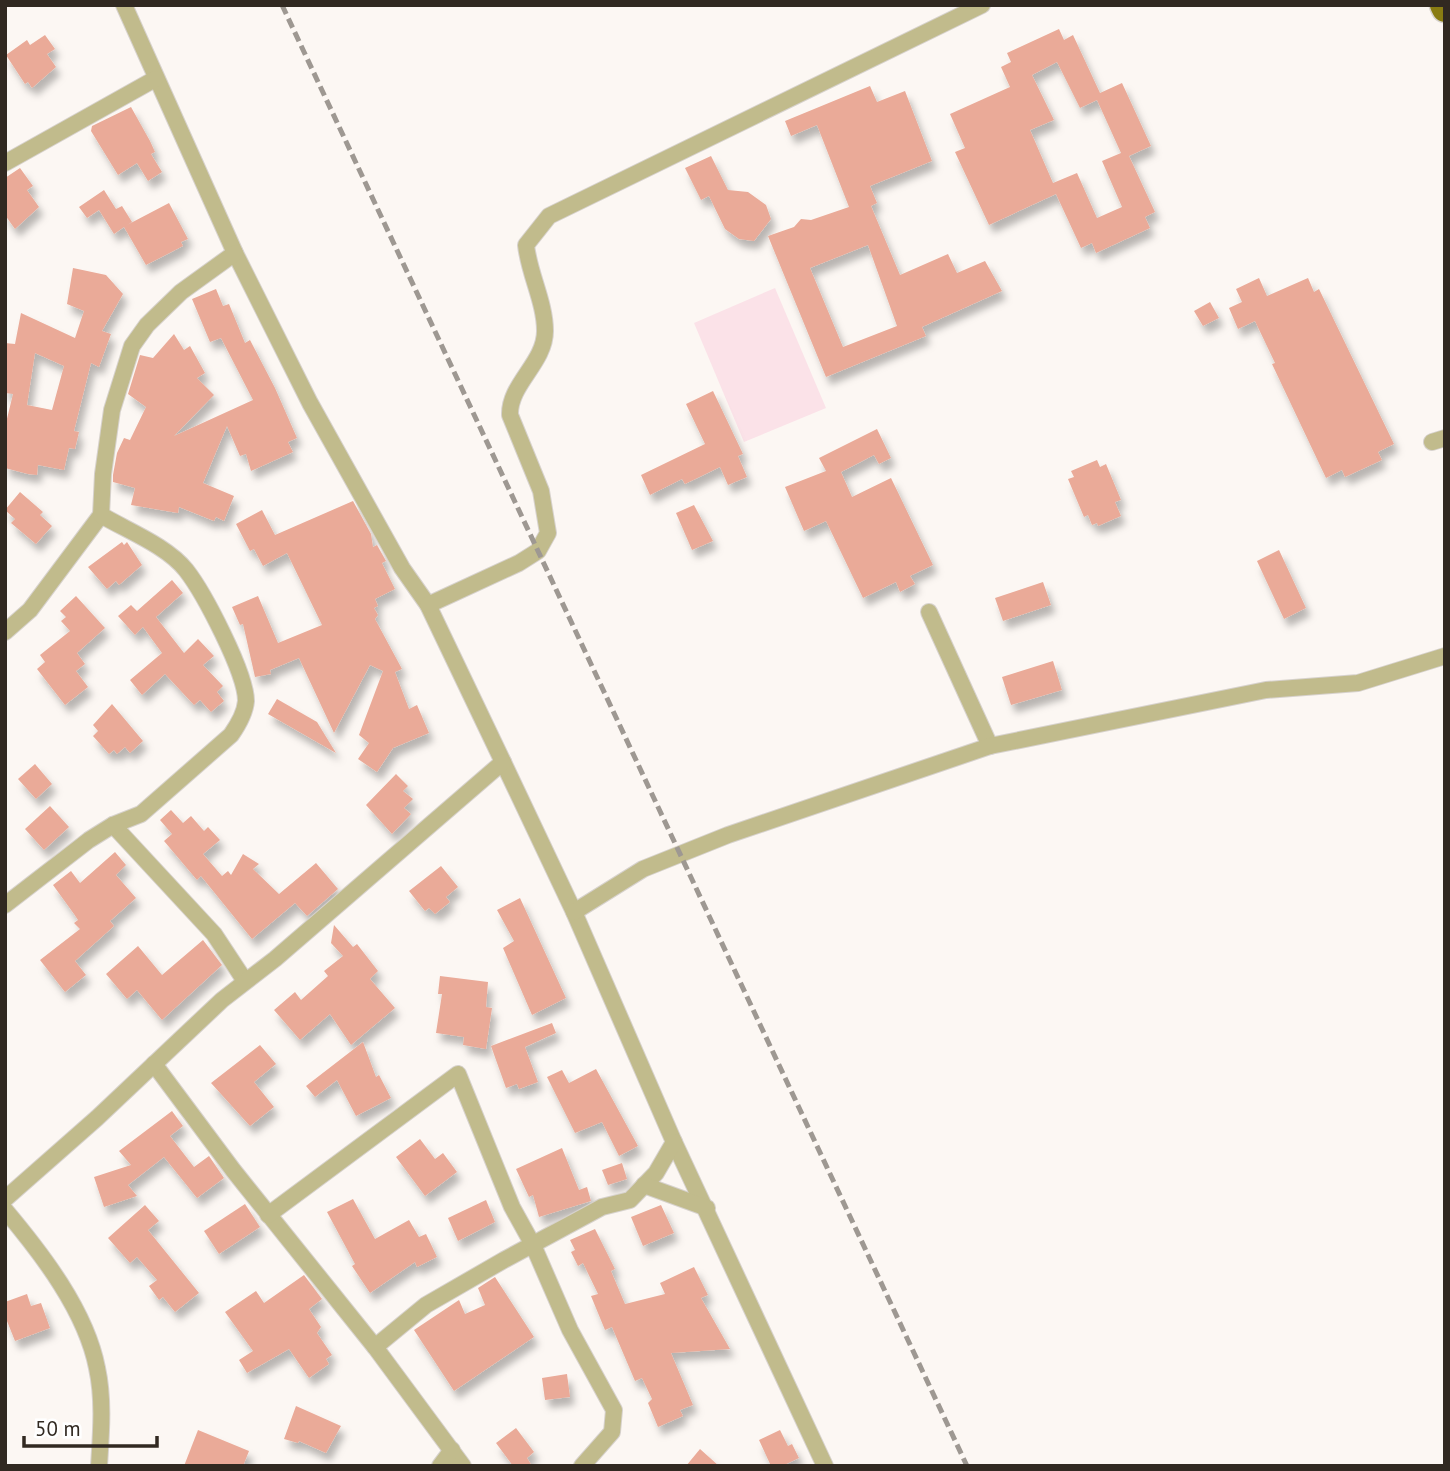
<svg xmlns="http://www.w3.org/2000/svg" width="1450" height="1471" font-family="'PT Sans',sans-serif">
<defs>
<filter id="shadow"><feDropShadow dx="4.5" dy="8" stdDeviation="3.5" flood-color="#0004"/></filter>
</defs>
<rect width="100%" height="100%" fill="#fcf7f3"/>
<path fill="#fbe2e8" d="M775,288l51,120 -82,34 -50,-119z"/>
<g fill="#eaaa98" fill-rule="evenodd" filter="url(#shadow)">
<path d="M1059,29l5,11 9,-5 27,58 22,-10 29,63 -22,10 26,56 -10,5 5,11 -54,25 -4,-10 -11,5 -25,-54 -67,31 -34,-73 10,-4 -15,-34 60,-27 -9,-20 10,-5 -4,-9zM1057,62l23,46 17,-8 24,53 -19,8 20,46 -25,11 -20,-45 -24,10 -23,-53 24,-10 -22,-45z"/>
<path d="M45,35l10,14 -8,5 9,13 -24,21 -4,-6 -3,2 -19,-29 21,-15 3,5z"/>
<path d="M870,86l7,16 28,-11 27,70 -62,25 7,17 -6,3 29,69 48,-21 9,19 28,-12 17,30 -80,36 4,9 -100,41 -58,-141 26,-9 7,-8 10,1 38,-13 -32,-82 -26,11 -6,-15zM868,245l29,81 -54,21 -33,-79z"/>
<path d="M131,107l19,34 5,11 -4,2 11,18 -14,9 -11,-18 -19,12 -27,-44 1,-5z"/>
<path d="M711,156l17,34 20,2 18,13 5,14 -17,22 -15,-2 -14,-10 -16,-33 -8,4 -16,-32z"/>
<path d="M20,168l13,18 -6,4 12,17 -24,22 -10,-14v-37z"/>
<path d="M104,190l12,19 6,-3 10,16 -5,3 42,-22 19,36 -7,3 2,4 -37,19 -22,-38 -10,7 -15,-24 -12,8 -8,-11z"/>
<path d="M73,268l33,7 17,19 -21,37 9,3 -12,33 -8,-4 -17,68 5,1 -4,17 -6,-1 -5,22 -26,-5 -1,10 -9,-1 -23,-6v-41l8,-33 -8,-1v-50l10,1 6,-31 54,25 9,-27 -17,-7zM35,353l29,13 -12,44 -25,-5z"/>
<path d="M1259,278l8,18 41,-18 6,14 5,-3 75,155 -16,8 4,8 -37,17 -3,-7 -16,8 -54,-114 3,-1 -20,-42 -17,8 -9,-21 13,-6 -6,-13z"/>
<path d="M216,289l7,17 6,-2 16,39 5,-3 25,48 22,50 -9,4 5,10 -42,19 -5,-17 -6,2 -13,-30 -24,57 31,13 -10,25 -8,-4 -2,4 -35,-14 -1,6 -47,-8 4,-17 -22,-6v-7l4,-22 7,-15 6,2 16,-33 -18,-13 12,-39 13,3 21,-24 10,16 6,-4 15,27 -8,5 17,17 -40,41 79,-36 -32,-62 -11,4 -18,-43z"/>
<path d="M1210,302l9,16 -16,8 -9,-15z"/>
<path d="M713,391l30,63 -5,2 9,21 -19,8 -8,-18 -35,17 -3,-5 -32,16 -9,-20 64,-31 -19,-40z"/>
<path d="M877,429l14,29 -12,6 -5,-9 -33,17 11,25 39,-19 42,87 -23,11 5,8 -15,8 -4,-10 -33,16 -37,-77 -22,10 -19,-44 41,-16 -7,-13z"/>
<path d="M1097,460l3,7 6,-3 15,36 -6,2 6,14 -23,10 -1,-3 -5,2 -4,-10 -4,2 -16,-38 6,-2 -3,-6z"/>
<path d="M20,492l23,20 -3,3 12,11 -16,18 -25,-21 4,-4 -10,-9z"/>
<path d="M353,501l18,33 2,13 4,-2 9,16 -4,2 13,26 -20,10 3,7 -4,2 4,7 -3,4 27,50 -7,3 14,37 8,-4 12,28 -36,15 -16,24 -19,-13 11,-16 -10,-8 24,-64 -13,-6 -36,68 -35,-75 -29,12 1,4 -16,3 -12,-53 -3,1 -8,-18 26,-11 20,47 44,-18 -35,-72 -24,13 -9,-17 -4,2 -14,-27 26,-14 13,25z"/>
<path d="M694,505l19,36 -21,9 -16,-37z"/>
<path d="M122,542l2,3 3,-3 15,23 -23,20 -3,-4 -9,8 -19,-22z"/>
<path d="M1279,550l27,58 -22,11 -27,-58z"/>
<path d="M172,580l11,13 -27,24 28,36 14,-14 16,17 -11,9 20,21 -6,6 7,9 -13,11 -11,-12 -6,5 -29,-31 -23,21 -12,-15 32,-27 -19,-26 -8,8 -17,-19 13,-11 6,6z"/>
<path d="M1043,582l8,23 -48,16 -8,-23z"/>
<path d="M76,596l29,32 -28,25 8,11 -9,7 12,16 -23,18 -28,-36 8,-7 -5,-7 30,-24 -9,-10 5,-4 -6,-6z"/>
<path d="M1053,661l9,29 -51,15 -9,-28z"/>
<path d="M277,699l40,23 19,31 -68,-39z"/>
<path d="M112,704l31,37 -13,12 -5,-6 -8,7 -3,-4 -5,4 -16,-18 5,-5 -5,-6z"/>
<path d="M35,764l17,20 -16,15 -18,-20z"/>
<path d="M396,774l12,12 -5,5 10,8 -9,9 7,6 -19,20 -26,-29z"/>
<path d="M50,806l19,21 -25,23 -19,-21z"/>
<path d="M171,810l12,13 8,-7 13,15 4,-4 12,13 -17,14 19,22 6,-5 3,4 12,-21 16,10 -6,5 26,25 37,-31 22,26 -31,27 -12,-13 -43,36 -51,-63 -4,4 -33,-39 8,-7 -12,-14z"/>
<path d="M115,852l11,13 -10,10 20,23 -26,23 4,5 -39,35 11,14 -21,17 -25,-32 40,-31 -6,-6 4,-3 -4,-6 -21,-29 18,-14 9,12z"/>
<path d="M441,866l17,21 -12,10 4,5 -15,12 -6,-6 -4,3 -16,-20z"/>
<path d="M520,898l46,100 -34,17 -29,-67 11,-7 -17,-31z"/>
<path d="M334,925l19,22 4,-3 21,27 -8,8 25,29 -44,37 -21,-31 -30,26 -26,-30 21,-18 6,8 27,-24 -4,-5 19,-15 -12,-13z"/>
<path d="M203,940l19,25 -60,55 -25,-30 -10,9 -21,-25 32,-28 24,29z"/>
<path d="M440,976l48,6 -2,25 6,1 -6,41 -23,-4 1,-8 -28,-4 6,-39h-4z"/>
<path d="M552,1023l4,10 -31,14 13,35 -19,7 -2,-5 -11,4 -15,-42z"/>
<path d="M363,1042l13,35 3,-2 12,23 -35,18 -19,-36 -22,17 -9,-11z"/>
<path d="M260,1045l16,19 -22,18 20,25 -24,19 -39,-43z"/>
<path d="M596,1069l42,77 -19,10 -17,-34 -27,11 -28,-56 15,-7 7,13z"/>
<path d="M172,1111l11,15 -13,10 24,31 15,-11 15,22 -27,20 -33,-41 -36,28 9,11 -33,11 -10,-30 37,-12 -12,-14z"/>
<path d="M420,1139l15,20 8,-6 14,19 -32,24 -29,-39z"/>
<path d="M562,1148l17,42 8,-3 4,14 -52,16 -6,-22 -4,2 -13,-28z"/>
<path d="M622,1163l5,16 -19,6 -6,-15z"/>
<path d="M353,1199l22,40 34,-19 10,17 7,-3 11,23 -20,10 -2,-5 -45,31 -18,-27 3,-2 -28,-52z"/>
<path d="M486,1200l9,22 -37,19 -10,-23z"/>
<path d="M245,1204l15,23 -41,27 -15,-23z"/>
<path d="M145,1205l14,16 -11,9 51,63 -24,19 -12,-15 -4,3 -10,-14 8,-6 -20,-23 -7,6 -22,-25z"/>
<path d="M661,1205l13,28 -31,13 -12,-29z"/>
<path d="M595,1229l20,40 -4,2 14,33 40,-10 -5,-11 34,-16 14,28 -7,3 29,51 -59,4 22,52 -13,5 3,6 -25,11 -10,-24 4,-4 -10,-21 -7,3 -23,-54 -7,3 -14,-34 7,-2 -15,-31 -5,3 -7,-14 4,-2 -5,-10z"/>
<path d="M304,1275l18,24 -13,10 12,18 -4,6 15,22 -6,4 3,5 -20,14 -20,-29 -42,24 -8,-13 14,-9 -28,-39 31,-21 8,12z"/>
<path d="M495,1277l39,60 -80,54 -40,-61 45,-30 6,14 20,-9 -7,-17z"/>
<path d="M27,1294l4,12 10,-3 9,25 -35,13 -10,-25v-14z"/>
<path d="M567,1374l3,23 -25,3 -3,-22z"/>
<path d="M296,1406l45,20 -15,27 -27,-12 -1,2 -14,-4z"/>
<path d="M516,1428l18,24 -7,6 5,8h-19l-17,-23z"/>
<path d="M198,1430l51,21 -6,15h-59z"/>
<path d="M780,1430l8,16 4,-2 7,14 -17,8h-11l-12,-26z"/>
<path d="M700,1449l19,17h-33z"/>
</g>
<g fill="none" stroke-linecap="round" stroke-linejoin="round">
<g stroke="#d7d2cd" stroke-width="18">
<g id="minor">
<path d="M124,5l111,248 75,150 92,165 26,37 75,157 71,150 100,230 151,324"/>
<path d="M5,163l150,-84"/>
<path d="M1432,442l13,-4"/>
<path d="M428,605l91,-42 19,-12 10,-18 -7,-42 -31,-76c-1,-31 35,-52 35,-84 0,-29 -16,-57 -19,-86l23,-29 433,-211"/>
<path d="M929,612l61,134"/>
<path d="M5,632l25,-22 71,-95 2,-41 9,-64 20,-64 15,-21 34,-33 54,-39"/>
<path d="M113,825l101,109 31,47"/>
<path d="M5,905l84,-65 24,-15 28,-11 90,-79c7,-10 14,-22 15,-34 0,-28 -42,-108 -60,-131 -19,-24 -58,-39 -85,-55"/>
<path d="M574,912l69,-43 85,-34 262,-89 276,-56 92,-7 87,-27"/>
<path d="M154,1064l79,106 142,177 51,-42 78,-45 98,-53 28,-7 26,-27 18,-31"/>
<path d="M644,1185l63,23"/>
<path d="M5,1199l92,-81 125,-118 53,-41 228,-197"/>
<path d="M5,1210c37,44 81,101 92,158 7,32 4,66 2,98"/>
<path d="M268,1215l190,-141 54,133 21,38 37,85 44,80 -2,22 -30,34"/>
<path d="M375,1347l88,119"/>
<path d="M440,1466l12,-16"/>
</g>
</g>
<g stroke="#d7d2cd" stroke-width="29">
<path id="trunk" d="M1443,5l2,4"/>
</g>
<use href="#minor" stroke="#c1bb8c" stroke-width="16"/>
<use href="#trunk" stroke="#897c12" stroke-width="26"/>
<path stroke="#9e9892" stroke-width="5" stroke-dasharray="10 5" stroke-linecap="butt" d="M282,5l685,1461"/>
</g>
<rect width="1450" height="1471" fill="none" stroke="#312921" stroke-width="14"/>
<path d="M24 1436v10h133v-10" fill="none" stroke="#312921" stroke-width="3.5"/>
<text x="35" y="1436" font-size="21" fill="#312921" stroke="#ffffff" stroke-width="5" paint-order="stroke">50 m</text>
</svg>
